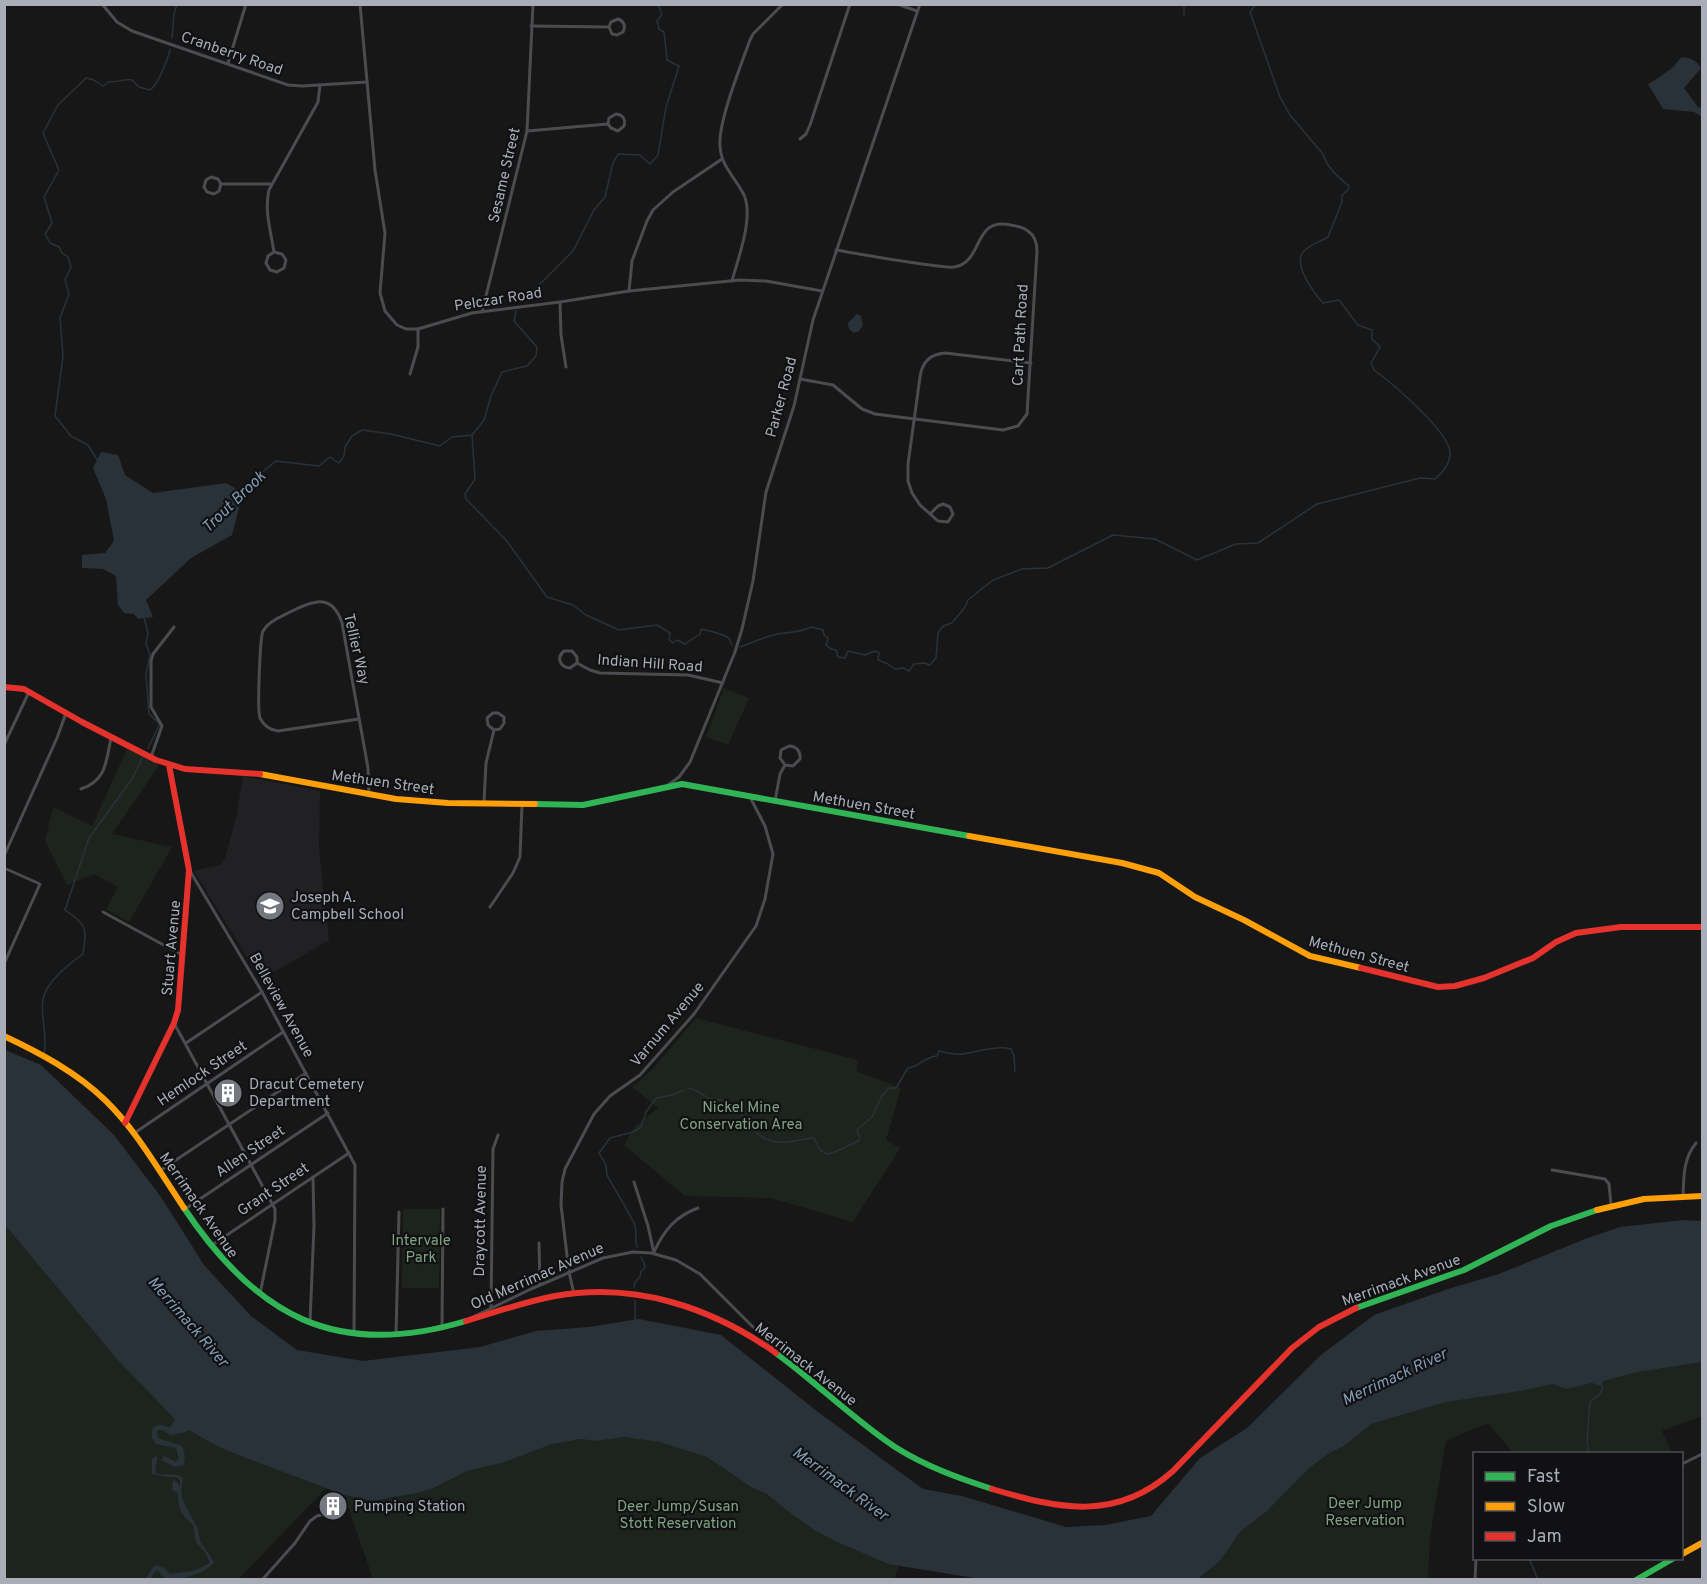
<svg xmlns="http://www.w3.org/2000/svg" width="1707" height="1584" font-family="Overpass,sans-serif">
<rect width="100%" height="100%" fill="#171717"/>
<path fill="#212123" d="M243,776l77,15 -1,57 10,92 -68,40 -67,-109 26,-6 5,-7 11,-40z"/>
<g fill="#1d241e">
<path d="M724,688l25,10 -21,47 -22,-8z"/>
<path d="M127,749l32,16 -47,69 60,13 -43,75 -23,-13 12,-22 -24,-13 -27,11 -22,-44 8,-34 39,19z"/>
<path d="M696,1018l162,42 -2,11 45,17 -15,52 14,8 -47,74 -82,-24 -86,-2 -61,-51 11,-19 23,-18 -26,-21 18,-15z"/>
<path d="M403,1209h37l-1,79h-37z"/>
<path d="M5,1225l110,132 139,104 72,27 -87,91h-234z"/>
<path d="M1702,1362v54l-40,15 10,22h-154l-7,-3 -23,-27 -42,18 -16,95 -2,43 -230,1 22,-19 20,-29 27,-21 41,-42 23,-17 13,-6 27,-22 75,-22 75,-11 31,-7 15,5 25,-6 7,1 4,-3 35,-9z"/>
<path d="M625,1437l34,5 48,15 44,30 16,7 14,12 54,35 53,23 11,2 -5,14 -521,-1 -29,-84 28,6 41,-7 24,-7 30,-16 35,-8 49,-19 30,-5 14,2z"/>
</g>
<g fill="#2a3239">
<path d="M1682,57c9,1 14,3 19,11l-17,20 14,19 4,1v9l-8,-5 -31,-3 -15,-25c8,-4 15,-10 23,-15 4,-3 6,-8 11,-12z"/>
<path d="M857,314l4,2 2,9 -4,6 -5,2 -5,-4 -1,-6z"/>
<path d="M101,452l17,3 7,20 28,18 73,-10 17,10 -11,42 -41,23 -45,42 7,17 -15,2 -4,-5 -10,-1 -6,-8 -2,-29 -13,-7 -21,-1v-13l23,-2 9,-12 -8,-42 -13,-31z"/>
<path d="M5,1050l36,15 73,70 47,62 43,68 47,51 46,34 66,11 117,-14 56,-16 53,-4 50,-8 82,16 97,77 105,77 39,7 104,31 39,-2 46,-9 49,-58 47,-30 74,-73 53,-40 74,-26 51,-15 86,-35 35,-12 64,-7 18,1v141l-64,10 -35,9 -2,5 -9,-3 -25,6 -15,-5 -31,7 -75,11 -75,22 -27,22 -13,6 -23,17 -41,42 -27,21 -20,29 -22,18h-217l-93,-15 -53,-23 -22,-12 -32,-23 -14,-12 -16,-7 -44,-30 -48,-15 -34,-5 -30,4 -14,-2 -29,5 -50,19 -35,8 -33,17 -17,5 -45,8 -28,-6 -90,-34 -37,-15 -28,-16 -6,3 -13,2 -7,-5h-6l1,8 24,8c3,7 4,13 1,20l-8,1 -14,-7 3,-4 12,6 3,-4 -3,-10 -20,-4c-6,-5 -7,-19 4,-19 4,0 7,2 10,3l5,-9 -60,-62 -110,-132z"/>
<path d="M156,1456c4,5 -4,11 1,18l21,1 5,3 -2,13 2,10 15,28 2,12 14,21c-5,10 -34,19 -45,17 -5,0 -8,-5 -12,-9l-4,4 -2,5h-5l6,-11 4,-3 8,3 6,6 23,-3 17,-8 -5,-11 -9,-10 -3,-17c-11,-10 -15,-15 -15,-32l-6,-3 1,-10 4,2 3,5v-7l-4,-3h-10l-14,-3v-15z"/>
</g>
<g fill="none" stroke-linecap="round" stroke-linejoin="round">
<g stroke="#2a3239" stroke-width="1.5">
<path d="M1184,4v12"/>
<path d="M172,38l2,-24 3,-10"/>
<path d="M522,302l7,-11 3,1 41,-41 21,-41 11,-13 8,-34 5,-9 22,1 10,9 8,-9 8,-48 13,-41 -12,-6 -3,-28 -5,-3 -2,-8 5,-7 -4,-10"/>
<path d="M472,435l3,44 -10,15 1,5 40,41 41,57 26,8 13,10 33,15 38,-5 13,8 -1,7 4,3 4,-3 8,4 15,-10 1,-5c10,2 19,4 28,9l3,7"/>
<path d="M98,461l-10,-16 -17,-9 -16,-20 8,-60 -3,-38 9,-24 -4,-14 6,-13 -3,-10 -6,-4 -3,-6 -9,-4 -5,-9 7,-11 -8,-26 15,-27 -16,-37 15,-28 28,-27 8,2 9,6 6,-4c8,0 15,-3 23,-2l7,7 11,3c8,-5 18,-31 20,-41"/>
<path d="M239,491l37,-30 43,5 11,-9 9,6 5,-7 1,-9 7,-11 10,-6 29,4 49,12 12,-9 20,-2 12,-15 7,-24 11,-24 25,-6 9,-10 1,-9 -23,-26 2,-10"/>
<path d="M144,617l4,16 -2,11 4,11 -4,19 3,40 11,10 -12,24"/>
<path d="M740,647c11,-4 22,-9 33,-12 13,-3 27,-2 38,-8l12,3 1,5 4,3 -2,7 5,4 5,1 2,7 7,1 3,-7 17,4 10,-4 4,2 -1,7 10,4 7,5 8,-1 6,3 5,-7 10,-1 6,2 6,-7 2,-25 5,-7 9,-3 13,-16 3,-7 25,-20 29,-11 26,-1 65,-33 42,4 42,21 39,-16 22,-1 59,-39 103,-26 15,1c8,-7 16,-16 15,-27 -1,-20 -59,-70 -76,-82l-3,-7 9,-16 -8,-8v-9l-14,-5 -19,-25 -16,3c-9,-10 -30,-38 -20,-51 5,-6 18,-11 25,-15l14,-35v-7l6,-5 1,-4c-11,-9 -22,-18 -26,-32l-33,-39 -10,-18 -30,-85 6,-8"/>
<path d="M44,1055c4,-20 -4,-39 -1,-56 3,-17 27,-36 40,-45 4,-28 4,-28 -18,-44l24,-72 43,-59 11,-22"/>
<path d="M688,1088c9,1 13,7 21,10 9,3 19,0 26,8 13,13 17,30 37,35 13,4 28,-2 42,-3l6,12 7,4c7,-1 25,-10 31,-13l2,-4 -3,-6 1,-2 14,-12 10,-21 7,-8h7l12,-20c13,-2 16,-11 29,-12l2,-5c8,2 16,4 24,3 14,-2 33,-9 48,-5l3,7 1,15"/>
<path d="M637,1247c-3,-8 1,-16 -3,-24 -8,-16 -17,-30 -26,-46 -3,-4 0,-9 -3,-14 -2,-5 -5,-7 -6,-10l11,-15 23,-6 8,-5 5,-15 10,-14 16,-3 12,-5"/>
<path d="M634,1287l1,-5 5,-5 1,-6 4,-3 -1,-5 -3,-6"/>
<path d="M635,1321v-20"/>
<path d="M1589,1454l-2,-12 3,-40 10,-8 3,-7 -2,-2"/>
<path d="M1529,1558l9,22"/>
</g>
<g stroke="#4b4c50" stroke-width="3">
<path d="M102,4l15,18 15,9 156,54 14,1 65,-4"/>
<path d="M360,4l15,166 10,63 -5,60 5,18 12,14 9,4h12l54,-16 88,-11 69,-11 111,-11 26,1 56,10"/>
<path d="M897,4l20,7"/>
<path d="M531,26l78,1 2,-5 7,-3c6,2 8,7 5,13l-6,3 -5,-1 -3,-7"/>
<path d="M228,63l18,-59"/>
<path d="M527,131l81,-7 3,4 7,3 6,-5c2,-7 -1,-11 -8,-12l-7,4 -1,6"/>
<path d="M800,139l6,-5 4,-9 40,-121"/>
<path d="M221,184l-2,7 -5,3 -7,-2 -3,-5 2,-7 5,-3 7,2 3,5h50"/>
<path d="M274,252l8,2 4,6 -2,8 -7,4 -7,-2 -4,-7 2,-7 6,-4c-3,-20 -10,-42 -5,-62l49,-88 2,-17"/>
<path d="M732,281c6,-23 22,-63 12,-86 -8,-17 -23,-28 -24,-49 -2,-24 21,-81 30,-106l3,-6 30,-30"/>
<path d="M629,291l3,-30 15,-40 6,-11 20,-18 49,-33"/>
<path d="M560,302l1,33 5,32"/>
<path d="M482,312l45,-181 6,-127"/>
<path d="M410,374l8,-27v-18"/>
<path d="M800,379l33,6 29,24 13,5 128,16 15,-4 9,-12 10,-163c0,-8 -2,-15 -9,-20 -5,-4 -11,-5 -17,-6 -39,-9 -27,38 -57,42 -10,1 -22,-2 -32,-3 -29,-4 -57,-9 -86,-14"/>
<path d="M930,514l8,-8 5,-2 7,3 3,7 -5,8 -10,-1 -18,-16 -8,-12 -4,-12v-17l12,-87c2,-15 10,-23 25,-24l86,10"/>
<path d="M577,663l-7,5c-10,-1 -14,-10 -6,-17h8l5,6v6l13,7 10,3 88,2 35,8"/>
<path d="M359,719l-81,12c-8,-1 -14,-5 -18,-13 -3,-7 0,-81 3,-87 6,-10 18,-14 27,-19 22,-11 42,-20 52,11l26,145 1,26"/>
<path d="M4,745l25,-53"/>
<path d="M151,757l11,-31 -11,-19v-46l2,-7 21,-27"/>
<path d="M668,785l11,-8 11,-15 45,-110 7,-23 11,-48 13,-89 28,-86 19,-86 107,-316"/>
<path d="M81,789c26,-9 25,-28 30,-51"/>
<path d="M775,801l5,-27 5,-9 8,1 7,-7c1,-8 -4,-13 -11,-13l-8,4 -1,8 5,7"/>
<path d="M484,802l2,-39 8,-33 6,-1 4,-6v-6l-6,-4h-5l-6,5 1,7 6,5"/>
<path d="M4,856l53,-118 9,-25"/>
<path d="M4,868l36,16 -36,80"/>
<path d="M190,871l72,121 93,173 -1,168"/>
<path d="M490,907l23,-34 7,-16 2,-53"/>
<path d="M103,912l79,43"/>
<path d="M174,1023l101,186v11l-15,74"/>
<path d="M186,1043l76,-51"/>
<path d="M133,1134l150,-102"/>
<path d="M161,1170l145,-97"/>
<path d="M1552,1170l53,9 4,5 2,21"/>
<path d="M634,1182l14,44 6,27"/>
<path d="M1683,1196c1,-20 0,-37 13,-53"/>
<path d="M185,1209l143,-96"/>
<path d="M539,1243l1,42"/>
<path d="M212,1245l137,-92"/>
<path d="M654,1252c10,-22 22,-36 44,-44"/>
<path d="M574,1294l-5,-22 -8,-67 1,-23 3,-13 29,-55 16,-18 30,-21 54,-61 62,-88 9,-27 8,-45 -8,-28 -15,-29"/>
<path d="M491,1307l2,-158 5,-14"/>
<path d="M475,1316l56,-27 72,-31 30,-6 18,1 25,7 24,14 74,74"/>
<path d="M310,1322l4,-96 -1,-49"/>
<path d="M442,1327l1,-118"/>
<path d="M396,1335l3,-123"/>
<path d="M1682,1464l20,-10"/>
<path d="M262,1580l33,-37 15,-22 7,-5 21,-5 3,-4"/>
<path d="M1475,1580l1,-22"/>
</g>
<g stroke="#30b455" stroke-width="6">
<path d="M535,804l48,1 99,-21 287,52"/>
<path d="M184,1208c72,108 152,152 282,113"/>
<path d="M1356,1308l108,-38 87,-44 46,-16"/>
<path d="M776,1353c41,30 77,66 119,94 30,19 63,31 97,42"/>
<path d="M1636,1580l38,-22"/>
</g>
<g stroke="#ff9f0a" stroke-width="6">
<path d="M260,774l136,25 52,4 87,1"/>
<path d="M969,836l153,27 37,10 36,24 49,23 66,36 51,12"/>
<path d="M4,1036c36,17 72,36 101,64 32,31 54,71 79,108"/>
<path d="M1597,1210l47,-11 58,-3"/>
<path d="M1682,1554l20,-11"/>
</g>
<g stroke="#e5322d" stroke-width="6">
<path d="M4,687l20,2 58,33 74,38 29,9 75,5"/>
<path d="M1361,968l77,19 17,-1 29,-8 49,-20 23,-16 20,-9 45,-6h81"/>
<path d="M125,1123l49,-100 4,-13 11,-140 -20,-105"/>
<path d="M466,1321c29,-9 58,-19 89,-25 80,-14 156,11 221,57"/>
<path d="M992,1489c67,20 124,33 181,-18l119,-123 27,-21 37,-19"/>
</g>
</g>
<defs>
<g id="school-disc" transform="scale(1.5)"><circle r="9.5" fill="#757880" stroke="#111113"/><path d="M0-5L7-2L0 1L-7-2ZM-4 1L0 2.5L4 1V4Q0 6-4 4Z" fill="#fff"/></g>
<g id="building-disc" transform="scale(1.5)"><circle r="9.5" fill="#757880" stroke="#111113"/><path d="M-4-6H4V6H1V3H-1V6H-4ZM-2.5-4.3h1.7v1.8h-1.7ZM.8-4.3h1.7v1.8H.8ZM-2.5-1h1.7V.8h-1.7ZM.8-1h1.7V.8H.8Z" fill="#fff"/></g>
</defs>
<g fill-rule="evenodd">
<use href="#school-disc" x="270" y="906"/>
<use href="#building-disc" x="228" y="1093"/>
<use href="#building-disc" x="333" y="1506"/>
</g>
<g text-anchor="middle" stroke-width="4.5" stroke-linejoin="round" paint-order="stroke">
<g font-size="15" fill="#a8adb8" stroke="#111113">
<text transform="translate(232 53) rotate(19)" y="5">Cranberry Road</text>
<text transform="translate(504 175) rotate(-77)" y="5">Sesame Street</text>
<text transform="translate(498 299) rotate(-9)" y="5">Pelczar Road</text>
<text transform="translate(1020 335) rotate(-87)" y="5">Cart Path Road</text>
<text transform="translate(781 397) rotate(-75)" y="5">Parker Road</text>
<text transform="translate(357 649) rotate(77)" y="5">Tellier Way</text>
<text transform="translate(650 663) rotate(4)" y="5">Indian Hill Road</text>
<text transform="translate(383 782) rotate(8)" y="5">Methuen Street</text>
<text transform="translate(864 805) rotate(10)" y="5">Methuen Street</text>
<text transform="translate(171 948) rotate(-85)" y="5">Stuart Avenue</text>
<text transform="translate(1359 954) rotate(15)" y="5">Methuen Street</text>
<text transform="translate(282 1005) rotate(61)" y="5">Belleview Avenue</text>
<text transform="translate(667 1024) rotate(-50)" y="5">Varnum Avenue</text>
<text transform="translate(202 1073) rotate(-34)" y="5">Hemlock Street</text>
<text transform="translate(250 1151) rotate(-34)" y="5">Allen Street</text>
<text transform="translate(273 1189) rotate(-34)" y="5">Grant Street</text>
<text transform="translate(199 1205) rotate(55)" y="5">Merrimack Avenue</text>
<text transform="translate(480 1221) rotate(-89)" y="5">Draycott Avenue</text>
<text transform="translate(537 1276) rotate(-24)" y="5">Old Merrimac Avenue</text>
<text transform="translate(1401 1280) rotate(-20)" y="5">Merrimack Avenue</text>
<text transform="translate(806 1364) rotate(38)" y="5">Merrimack Avenue</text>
</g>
<g font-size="15" fill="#a8adb8" stroke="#111113" text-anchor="start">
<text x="291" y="902">Joseph A.<tspan x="291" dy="17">Campbell School</tspan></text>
<text x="249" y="1089">Dracut Cemetery<tspan x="249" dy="17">Department</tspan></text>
<text x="354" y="1511">Pumping Station</text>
</g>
<g font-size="15" fill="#7fa381" stroke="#111113">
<text x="741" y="1112">Nickel Mine<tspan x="741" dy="17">Conservation Area</tspan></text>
<text x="421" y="1245">Intervale<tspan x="421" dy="17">Park</tspan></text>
<text x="1365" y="1508">Deer Jump<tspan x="1365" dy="17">Reservation</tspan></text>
<text x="678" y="1511">Deer Jump/Susan<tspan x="678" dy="17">Stott Reservation</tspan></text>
</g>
<g font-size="16" font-style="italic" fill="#7f9bb3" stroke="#111113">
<text transform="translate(233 501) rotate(-44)" y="6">Trout Brook</text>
<text transform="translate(189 1321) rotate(49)" y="6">Merrimack River</text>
<text transform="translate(1394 1376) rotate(-25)" y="6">Merrimack River</text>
<text transform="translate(841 1483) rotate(36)" y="6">Merrimack River</text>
</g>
</g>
<rect width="1707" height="1584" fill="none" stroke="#a8adb8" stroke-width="12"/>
<rect x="1473" y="1452" width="210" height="108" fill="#111113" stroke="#4d4f55" stroke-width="1.5"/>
<rect x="1485" y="1472" width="30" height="9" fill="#30b455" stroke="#4d4f55" stroke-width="1.5"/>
<text x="1527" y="1482" font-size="18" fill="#a8adb8">Fast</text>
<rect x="1485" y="1502" width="30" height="9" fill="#ff9f0a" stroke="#4d4f55" stroke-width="1.5"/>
<text x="1527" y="1512" font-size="18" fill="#a8adb8">Slow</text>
<rect x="1485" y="1532" width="30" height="9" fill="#e5322d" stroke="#4d4f55" stroke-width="1.5"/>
<text x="1527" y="1542" font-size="18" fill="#a8adb8">Jam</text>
</svg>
